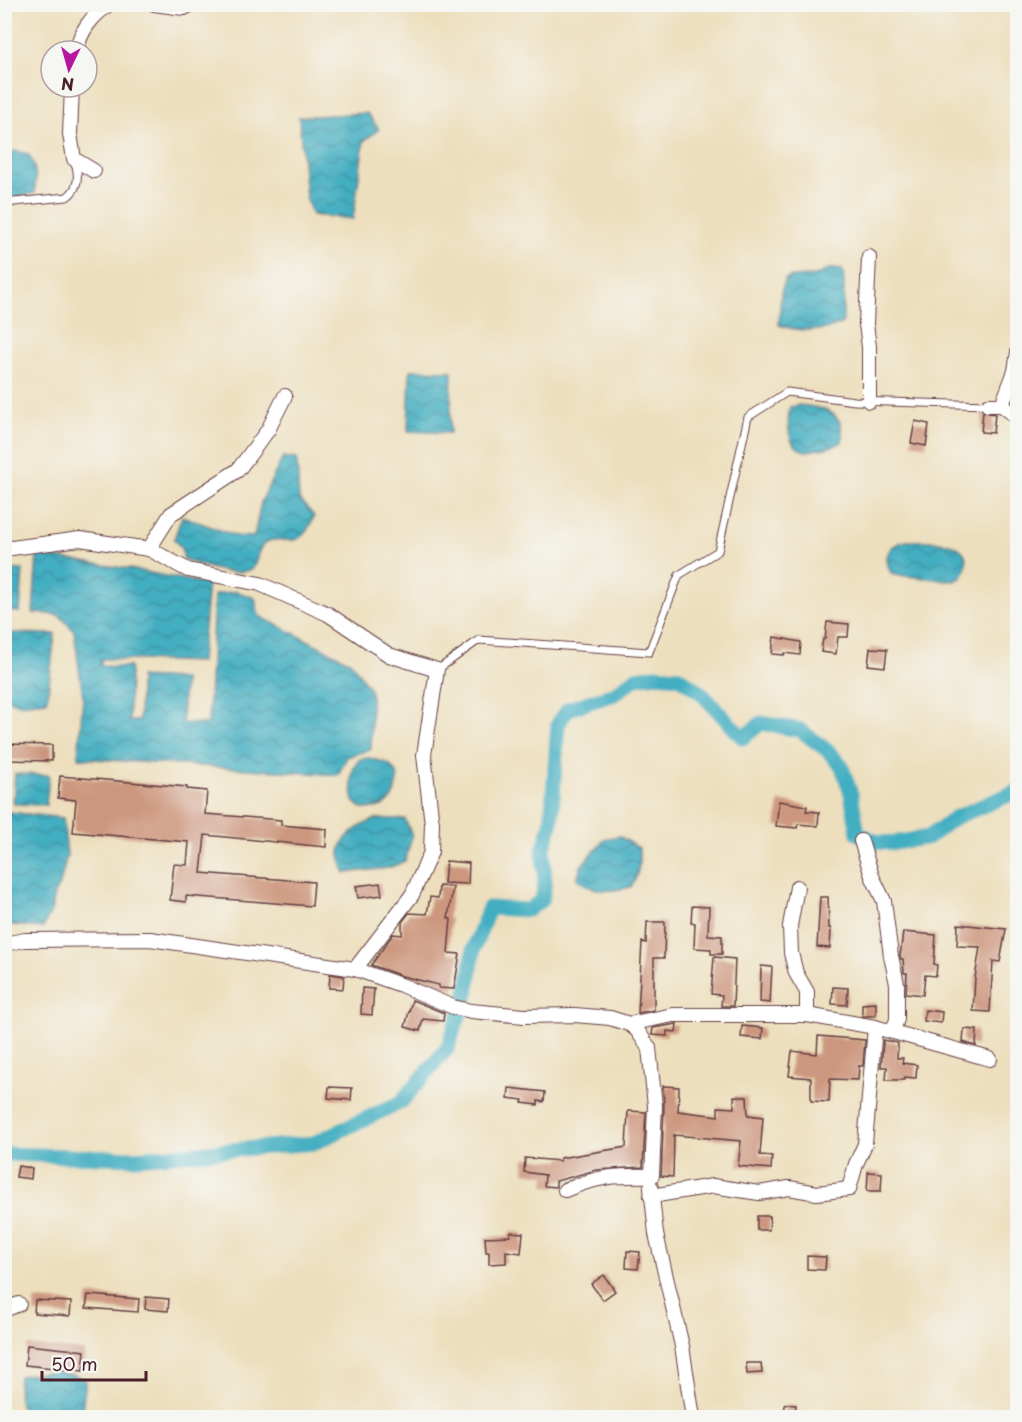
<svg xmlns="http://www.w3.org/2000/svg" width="1022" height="1422" font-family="'Playpen Sans',sans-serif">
<defs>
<pattern id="water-waves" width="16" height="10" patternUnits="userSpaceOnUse" patternTransform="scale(1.5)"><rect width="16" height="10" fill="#43aec1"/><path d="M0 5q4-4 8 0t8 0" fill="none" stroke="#3a8d9d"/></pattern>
</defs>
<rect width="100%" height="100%" fill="#f6f6f2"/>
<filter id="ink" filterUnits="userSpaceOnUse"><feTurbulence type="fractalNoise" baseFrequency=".0167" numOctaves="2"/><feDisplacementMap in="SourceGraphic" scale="12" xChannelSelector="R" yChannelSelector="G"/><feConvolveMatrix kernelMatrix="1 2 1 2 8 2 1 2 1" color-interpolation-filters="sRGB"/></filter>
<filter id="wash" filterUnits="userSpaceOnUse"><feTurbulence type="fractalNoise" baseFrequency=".008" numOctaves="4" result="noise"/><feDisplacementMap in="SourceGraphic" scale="24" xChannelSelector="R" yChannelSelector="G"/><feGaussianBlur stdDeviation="1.35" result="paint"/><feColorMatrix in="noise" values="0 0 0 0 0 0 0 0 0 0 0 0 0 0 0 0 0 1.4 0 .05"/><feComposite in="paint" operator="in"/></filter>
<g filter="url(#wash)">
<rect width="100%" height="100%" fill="#eddfbd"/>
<g fill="url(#water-waves)" stroke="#466676" stroke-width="1.5">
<path d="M367,113l12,16 -15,12 -11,78 -41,-4 -6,-18 -7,-80z"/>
<path d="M16,151l12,3c9,12 8,25 7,39l-20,5 -10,-2 -1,-43z"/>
<path d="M829,269h13c5,16 0,36 1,53 -12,11 -49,9 -64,3l2,-31 4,-15 5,-2 25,-1z"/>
<path d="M410,370l42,1 -2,62 -42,-2z"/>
<path d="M799,405c25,2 47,7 43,37 -7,5 -14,5 -22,7 -4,0 -10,2 -14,2 -20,-3 -19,-30 -16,-44z"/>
<path d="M283,457l14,2 2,40 15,17c-16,43 -35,12 -52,30 -4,5 -6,16 -9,23 -21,8 -49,-2 -69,-10l-3,-11 -7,-9 8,-23 54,20 18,1 7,-35z"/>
<path d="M907,541c24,-1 76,-2 54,37l-7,3 -48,-5 -15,-3c-9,-18 -2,-29 16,-32z"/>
<path d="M37,555l93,14 78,15 -7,78 -100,-3v7l29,1 -1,54h10l1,-44 44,2 -2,44 26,1 6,-129 22,-4 19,7 4,18 92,46 20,29v58l-24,8 -9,18 -260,-17 5,-61 -9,-66 -15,-16 -26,-2z"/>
<path d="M5,569l18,1 -3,42 -15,-1z"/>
<path d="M5,633l50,1 -8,67 -29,3 -13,-6z"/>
<path d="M370,758l19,6 9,11c-4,26 -7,33 -35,34l-9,-7c-3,-16 -6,-31 6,-43z"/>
<path d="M15,774l34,1 -3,30 -33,-1z"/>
<path d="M9,812l54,6 4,37 -7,29 -6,10 -3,18 -8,16 -38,-4 -1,-106z"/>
<path d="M376,819h29l7,17 -7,25 -16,7 -44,5c-15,-29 6,-44 31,-54z"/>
<path d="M619,836l20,12c1,15 0,26 -8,39 -22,5 -36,6 -54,-8l4,-13 24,-27z"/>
<path d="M54,1371l20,4 12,5 -5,37h-53c-12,-12 -10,-25 -9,-41z"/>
</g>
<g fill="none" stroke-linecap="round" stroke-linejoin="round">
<path stroke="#43aec1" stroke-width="15" d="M4,1154l131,4 179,-15 87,-41 46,-53 20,-55 7,-46 15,-40 39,2 14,-10 3,-18 -2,-32 8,-25 7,-101 10,-15 46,-15 22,-16 20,-3 23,2 22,16 42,45 18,-15 39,7 28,21 14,16 9,27 7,39 19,9 17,1 35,-6 25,-19 64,-27"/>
</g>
<g id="blocks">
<g fill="#cd977f">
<path d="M983,412l12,2 -2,19 -12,-1z"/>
<path d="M915,421l14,3 -3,22 -15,-3z"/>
<path d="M827,622l22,2 -1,13h-10l-2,17 -15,-2 2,-13h2z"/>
<path d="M774,637l27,5 -1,13 -16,-2v2l-12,-1z"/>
<path d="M870,648l17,1 -2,18 -17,-2z"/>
<path d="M5,744l47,1v16l-47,-1z"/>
<path d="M60,776l127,11v2l20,2 -2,23 76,6v5l46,4 -1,18 -121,-12 -4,38 113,9 -2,24 -126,-10v6l-16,-2 4,-36 13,1 2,-23 -116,-10 3,-32 -18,-2z"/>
<path d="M779,801l28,5 -1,5 13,1 -1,14 -20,-2 -1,4 -21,-2z"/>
<path d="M446,861l23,2 -1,21 -24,-1z"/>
<path d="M380,883l2,12 -24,3 -2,-12z"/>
<path d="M439,886l14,1 -5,31 3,1 -3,34 12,1 -6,35 -15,-1v-3l-37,-9 -31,-11 22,-31 9,1v-13l7,-9 18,1 3,-17 8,1z"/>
<path d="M820,897h8l1,31h2l-1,20 -13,-1z"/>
<path d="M692,906l17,1 -1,28 14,1v18h-11v-5l-17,-1 1,-25h-4z"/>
<path d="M647,922h18l-1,36h-10v52l-16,3 4,-71 4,1z"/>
<path d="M958,924l48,5 -6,33 -7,-1 -3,51 -17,-1 2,-33 5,-31 -23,-1z"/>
<path d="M903,932l33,3 -2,29 3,1 -1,11 -11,-1 -2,20 -17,-2 1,-20h-3l-1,-14h-2l-1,-3z"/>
<path d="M714,957l21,2 -2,47h-12l1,-11 -11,-1z"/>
<path d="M761,966l11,1 -2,36 -10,-1z"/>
<path d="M330,974l14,2 -1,13 -14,-1z"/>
<path d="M833,987l15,1 -1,17 -15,-1z"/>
<path d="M362,988l12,1 -2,26 -11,-1z"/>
<path d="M412,1000l32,13 -1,8 -20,-2 -3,12 -15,-4z"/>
<path d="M876,1003v13h-14v-12z"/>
<path d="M925,1010l17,2 -1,11 -17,-2z"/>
<path d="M677,1024l-1,8 -9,-1v5l-15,-1 1,-7z"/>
<path d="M742,1026l21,2 -1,11 -21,-2z"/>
<path d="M964,1029l13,1 -1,16 -13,-4z"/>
<path d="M818,1036l47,4 -2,26h-4l-1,14 -28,-1 -1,23 -18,-1v-23l-22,-2 3,-25 25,3z"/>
<path d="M883,1040l15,3 -1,15h6l-1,5 15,2 -1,13 -12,-1v3h-18l1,-13h-6z"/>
<path d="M663,1086l16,1 -1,24 40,5v-9l16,1v-12l13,1 1,18 15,2 -3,38 12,1 -1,13 -33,-3 3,-25 -67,-6 -1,42 -12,-1 3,-70z"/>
<path d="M329,1087l23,1 -1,12 -23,-2z"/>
<path d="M509,1088l36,4 -1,10 -6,-1v4l-16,-2 1,-3 -15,-2z"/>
<path d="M628,1111l18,1 -3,55 -47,3 -40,11v6l-12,-1 1,-11 -21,-3 1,-14 35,3v-3l66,-11z"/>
<path d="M18,1166l14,2 -1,11 -15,-2z"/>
<path d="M868,1172l14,1 -1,18h-14z"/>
<path d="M757,1216h13l-1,14h-12z"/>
<path d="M510,1232l13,1 -2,20 -15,-2v12l-17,1v-12h-3l-1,-15 25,-1z"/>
<path d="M627,1251l13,1 -2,17 -12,-1z"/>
<path d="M807,1256l19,1 -1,13 -18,-1z"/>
<path d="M604,1275l11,16 -12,9 -12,-16z"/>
<path d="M88,1295l51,4 -1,13 -52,-4z"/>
<path d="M146,1297l23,2 -1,12 -23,-2z"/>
<path d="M35,1300l36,2 -1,14 -36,-3z"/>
<path d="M27,1345l58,6 -2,20 -58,-6z"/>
<path d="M746,1363h15l1,10 -15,1z"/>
<path d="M785,1404l11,1 -1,13h-11z"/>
</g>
</g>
</g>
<g filter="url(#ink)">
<use href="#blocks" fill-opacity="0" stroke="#623c41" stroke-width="1.5"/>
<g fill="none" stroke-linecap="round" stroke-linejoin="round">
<g stroke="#623c41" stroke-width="9">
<g id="lane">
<path d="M4,206l10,-4 53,-5c12,-9 12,-21 8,-35"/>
<path d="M437,670l42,-30 170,12 30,-77 39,-24 30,-134 39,-25 68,9 133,4"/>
</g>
</g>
<g stroke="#623c41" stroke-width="16">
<g id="street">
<path d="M154,4l30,4 8,-4"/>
<path d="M76,51c5,-21 15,-34 33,-47"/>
<path d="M72,87l-2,47 4,25 20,12"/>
<path d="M869,257l-3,67 3,23v54"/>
<path d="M285,396l-17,34 -30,40 -67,44 -22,35 39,21 72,14 68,30 61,41 48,15 -13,85 8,69 -1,28 -19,43 -57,74"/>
<path d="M988,405h14l16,13"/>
<path d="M1002,405l13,-34 3,-19"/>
<path d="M4,549l76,-10 69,10"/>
<path d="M797,887l-7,39 1,27 5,20 11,19v23"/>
<path d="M4,944l21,-4 125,-1 205,30 46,16 52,22 18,4 53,5 51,-1 35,3 19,6 8,6 12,18 6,58 -3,70c-36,-1 -53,0 -87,14"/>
<path d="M629,1024l44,-9h134l68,12"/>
<path d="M893,1032l97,27"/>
<path d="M651,1187l5,47 26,112 11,72"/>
<path d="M651,1196l62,-10 46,7 30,-5 28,5 32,-4 7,-25 9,-20 10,-117 18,5 4,-13v-35l-6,-28 -7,-55 -12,-25 -11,-35"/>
<path d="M4,1310l15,-6"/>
</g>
</g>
<use href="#lane" stroke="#fff" stroke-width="7"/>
<use href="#street" stroke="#fff" stroke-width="14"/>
</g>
</g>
<rect width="1022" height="1422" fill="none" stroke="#f6f6f2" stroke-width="24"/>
<g transform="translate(69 69) rotate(185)"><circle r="28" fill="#f6f6f2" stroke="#b1a0a2" stroke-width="1.5"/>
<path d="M0-4.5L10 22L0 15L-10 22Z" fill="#b5179e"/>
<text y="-9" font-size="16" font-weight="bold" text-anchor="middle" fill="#4a1f2b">N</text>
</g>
<path d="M42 1371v9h104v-9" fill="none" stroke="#4a1f2b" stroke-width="3"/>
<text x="51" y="1371" font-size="18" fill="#4a1f2b" stroke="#f6f6f2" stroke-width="4.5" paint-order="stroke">50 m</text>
</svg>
